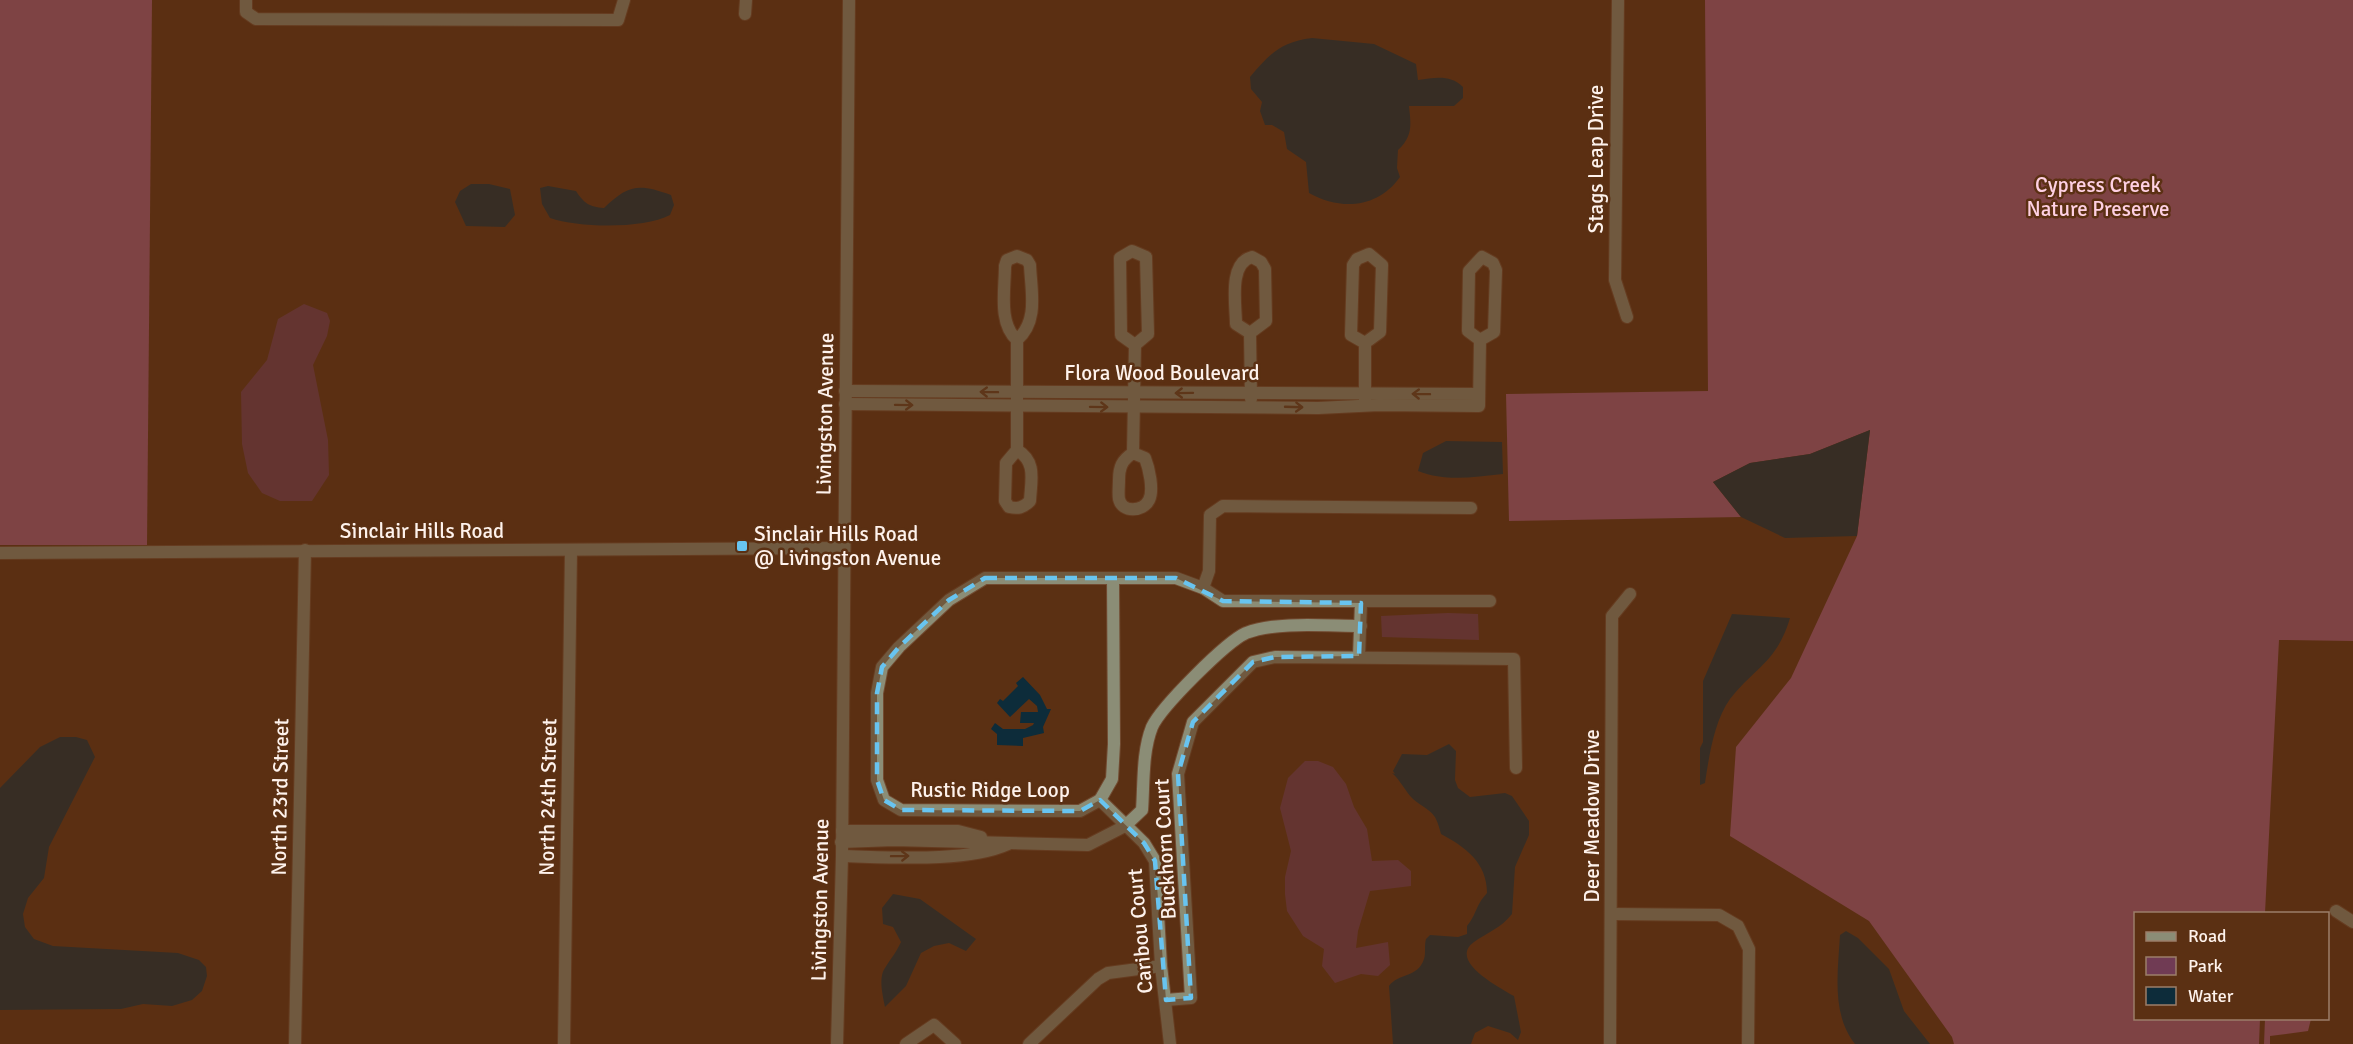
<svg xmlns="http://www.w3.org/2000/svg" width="2353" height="1044" font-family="Signika,sans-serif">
<rect width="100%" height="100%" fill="#5b3013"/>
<g fill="#703b54">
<path d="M304,304l23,9 3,8 -3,15 -14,29 15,75 1,35 -17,26h-32l-18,-8 -14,-20 -6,-29 -1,-52 26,-32 11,-41z"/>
<path d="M1448,613l30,1 1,26 -97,-3 -1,-21z"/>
<path d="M1305,761h13l15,6 13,17 8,23 13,22 5,32 26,-1 13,11v15l-41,5 -12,40 -2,17 32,-6 2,23 -12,11 -17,-2 -26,9 -13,-17 2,-17 -21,-13 -16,-25 -2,-17v-17l6,-26 -11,-43 8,-30z"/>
</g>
<g fill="#a95b80">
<path d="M0,0h152l-5,545h-147z"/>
<path d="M1705,0h648v641l-74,-1 -14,273 -129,1v104l124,1 -1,25h-305l-2,-7 -83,-116 -139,-85 6,-89 55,-69 66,-142 13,-106 -60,24 -60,9 -37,19 28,35 -232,4 -3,-127 202,-3z"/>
<path d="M2265,1019v-1l46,1 -3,12 -38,5v8h-6z"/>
</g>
<g fill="#0d2c3a">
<path d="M1312,38l62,6 42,20 2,16c16,-2 32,-6 45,7v11l-9,8h-45c2,19 4,30 -11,44l-1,18 3,9c-22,31 -59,34 -91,16l-3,-31 -19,-13 -3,-17 -12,-7h-7l-5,-14 2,-9 -11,-13 -1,-12c20,-23 30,-35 62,-39z"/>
<path d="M471,184h18l21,5 5,26 -10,12 -39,-1 -11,-24 5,-11z"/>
<path d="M548,186l28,5c8,12 13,16 28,17 24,-23 34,-25 67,-13l3,10 -4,10c-26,14 -91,13 -120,3l-8,-14 -2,-16z"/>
<path d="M1870,430l-13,106 -72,2 -44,-21 -28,-35 37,-19 60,-9z"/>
<path d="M1446,441l56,1 1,32c-30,3 -57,8 -85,-3l5,-18z"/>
<path d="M1732,614l58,4c-13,44 -35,49 -60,81 -16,22 -21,58 -25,84l-5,2v-37l3,-6v-61z"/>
<path d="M1023,677l17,18 7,14h4l-8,18 1,6 -21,5v8l-26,-1v-11l-6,-5 4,-6 8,6h22l8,-4 1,-2h-14l1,-11h17l-1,-6 -8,-7 -19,18 -13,-14 3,-4 3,2 15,-15 -2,-3z"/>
<path d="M60,737h16l11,3 8,17 -46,90 -5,31 -16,20 -5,16 2,13 9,12 19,7 125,7 21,7 7,7 1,9 -5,15 -10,9 -20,6 -29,-2 -22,5 -121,1v-222l40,-41z"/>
<path d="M1449,744l7,7 -1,29 3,8 12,9 35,-4 7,3 17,25v14l-14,32 -3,47c-11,14 -24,18 -38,28 -26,19 25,45 40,54l7,36 -3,8 -8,-7 -22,-7 -13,7 -4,11h-78l-4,-58c9,-13 29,-8 35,-27 2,-6 0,-13 2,-20l4,-4 28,2 9,-3v-8c10,-12 8,-20 20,-33 0,-31 -22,-46 -46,-59 -6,-25 -11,-21 -28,-35 -8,-8 -12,-18 -21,-26l3,1 -2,-3 9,-17 25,1z"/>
<path d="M893,894l27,5 56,40 -10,12 -17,-8 -15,3 -13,7 -15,33 -21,21c-2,-11 -7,-29 0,-39 6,-10 11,-15 16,-26l-8,-15 -10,-3 -1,-16z"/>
<path d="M1846,931l12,7 31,31 15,42 26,33h-75c-24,-30 -17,-73 -15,-109z"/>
</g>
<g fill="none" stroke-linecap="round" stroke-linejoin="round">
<g stroke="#724b31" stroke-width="14">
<g id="minor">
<path d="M246,0v12l10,7 362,1 6,-20"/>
<path d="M1618,0l-3,280 12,37"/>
<path d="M745,14l1,-14"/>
<path d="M1250,333l16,-12 -1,-52 -4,-7 -9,-5c-24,6 -16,48 -16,67l14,9 1,66"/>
<path d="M1365,343l15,-11 2,-67 -13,-11 -12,5 -4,6 -2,70 14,8v58"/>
<path d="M845,391l634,3"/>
<path d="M845,404l473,4 61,-3 100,1 1,-66 -12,-9 1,-60 13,-14 11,6 3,7 -2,62 -14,8"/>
<path d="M1017,450c20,12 14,30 13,51 -7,7 -12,8 -21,6l-4,-6 1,-38 11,-13v-110c-19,-17 -12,-50 -12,-74l2,-6 10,-4 10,4 3,5c1,26 9,56 -13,75"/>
<path d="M1133,453l12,5c4,10 9,32 4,42 -6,12 -27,13 -30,-1 -1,-5 0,-13 0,-19 0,-13 3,-20 14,-27l2,-108 -14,-10 -1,-77 12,-7 14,6 2,77 -13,11"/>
<path d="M1203,588l6,-17 1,-56 13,-9 248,2"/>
<path d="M1359,656l2,-53"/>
<path d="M1100,800l12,-21 2,-35 -1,-166"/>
<path d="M842,831h116l23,6"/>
<path d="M841,842l53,-2 194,5 37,-19 17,-16c2,-26 0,-58 10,-83 9,-20 74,-85 94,-94 31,-12 81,-7 115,-7"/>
<path d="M842,856c46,1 124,7 166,-12"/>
<path d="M2336,911l17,11"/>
<path d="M1612,914l107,1 19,11 11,23 -1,95"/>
<path d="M1166,1000l25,-2 -13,-224 15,-52 60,-60 22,-5 239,2 2,109"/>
<path d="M295,1044l10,-494"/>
<path d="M564,1044l7,-494"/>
<path d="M906,1044l28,-19 21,19"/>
<path d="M1029,1044l69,-65 10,-6 53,-7"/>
<path d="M1170,1044l-9,-78 -6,-105 -11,-18 -44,-43 -20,11 -179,-1 -17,-10 -7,-20v-87l5,-26 17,-20 50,-47 36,-22h191l27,10 20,13h267"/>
<path d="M1610,1044l2,-428 18,-22"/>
</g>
</g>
<g stroke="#724b31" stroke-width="14">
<g id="tertiary">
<path d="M0,553l843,-5"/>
<path d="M837,1044l5,-188 7,-856"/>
</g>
</g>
<use href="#minor" stroke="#8b8d76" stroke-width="12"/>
<use href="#tertiary" stroke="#8b8d76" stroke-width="12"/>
</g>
<defs><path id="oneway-shaft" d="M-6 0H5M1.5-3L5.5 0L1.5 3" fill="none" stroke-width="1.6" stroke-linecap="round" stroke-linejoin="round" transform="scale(1.5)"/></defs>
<g stroke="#623e22">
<use href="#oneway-shaft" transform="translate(989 392) rotate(-179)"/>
<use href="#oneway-shaft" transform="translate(1184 393) rotate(179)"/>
<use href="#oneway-shaft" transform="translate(1421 394) rotate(-179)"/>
<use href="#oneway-shaft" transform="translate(904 405) rotate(1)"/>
<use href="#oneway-shaft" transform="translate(1099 407) rotate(1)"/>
<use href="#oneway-shaft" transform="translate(1294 407) rotate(2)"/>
<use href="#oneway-shaft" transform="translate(900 856) rotate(-1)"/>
</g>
<path d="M0 0H2353V1044H0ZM985,578h191l47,23 138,2 -2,53 -84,1 -22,5 -60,60 -15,52 13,224 -25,2 -11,-139 -11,-18 -44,-43 -20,11 -179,-1 -17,-10 -7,-20v-87l5,-26 17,-20 50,-47z" fill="#5b3013" fill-opacity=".55" fill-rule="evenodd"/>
<path fill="none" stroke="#68c4f0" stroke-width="4.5" stroke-dasharray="12 8" stroke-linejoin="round" d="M985,578h191l47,23 138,2 -2,53 -84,1 -22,5 -60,60 -15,52 13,224 -25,2 -11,-139 -11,-18 -44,-43 -20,11 -179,-1 -17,-10 -7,-20v-87l5,-26 17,-20 50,-47z"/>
<rect fill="#68c4f0" stroke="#5b3013" stroke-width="2" x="736" y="540" width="12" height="12" rx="3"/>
<g text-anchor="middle" stroke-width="5" stroke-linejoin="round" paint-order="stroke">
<g font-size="21" fill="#fef2ec" stroke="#5b3013">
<text transform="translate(1596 159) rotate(-90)" y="7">Stags Leap Drive</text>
<text x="1162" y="380">Flora Wood Boulevard</text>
<text transform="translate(825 414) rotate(-89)" y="7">Livingston Avenue</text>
<text x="422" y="538">Sinclair Hills Road</text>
<text x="990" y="797">Rustic Ridge Loop</text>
<text transform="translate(280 797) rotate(-89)" y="7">North 23rd Street</text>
<text transform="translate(548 797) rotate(-89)" y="7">North 24th Street</text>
<text transform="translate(1592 816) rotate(-90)" y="7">Deer Meadow Drive</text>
<text transform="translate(1165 849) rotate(-93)" y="7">Buckhorn Court</text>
<text transform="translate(820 900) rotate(-89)" y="7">Livingston Avenue</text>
<text transform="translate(1140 931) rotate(-95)" y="7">Caribou Court</text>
</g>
<g font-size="21" fill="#fed0e3" stroke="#5b3013">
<text x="2098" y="192">Cypress Creek<tspan x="2098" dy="24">Nature Preserve</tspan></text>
</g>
<g font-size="21" fill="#fef2ec" stroke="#5b3013" text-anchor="start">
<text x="754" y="541">Sinclair Hills Road<tspan x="754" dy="24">@ Livingston Avenue</tspan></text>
</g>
</g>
<rect x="2134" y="912" width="195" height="108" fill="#5b3013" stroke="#9c7e6a" stroke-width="1.5"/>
<rect x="2146" y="932" width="30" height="9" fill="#8b8d76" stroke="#9c7e6a" stroke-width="1.5"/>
<text x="2188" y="942" font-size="18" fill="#fef2ec">Road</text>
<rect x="2146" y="957" width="30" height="18" fill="#703b54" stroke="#9c7e6a" stroke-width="1.5"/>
<text x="2188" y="972" font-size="18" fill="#fef2ec">Park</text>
<rect x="2146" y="987" width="30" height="18" fill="#0d2c3a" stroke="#9c7e6a" stroke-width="1.5"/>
<text x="2188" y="1002" font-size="18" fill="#fef2ec">Water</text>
</svg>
